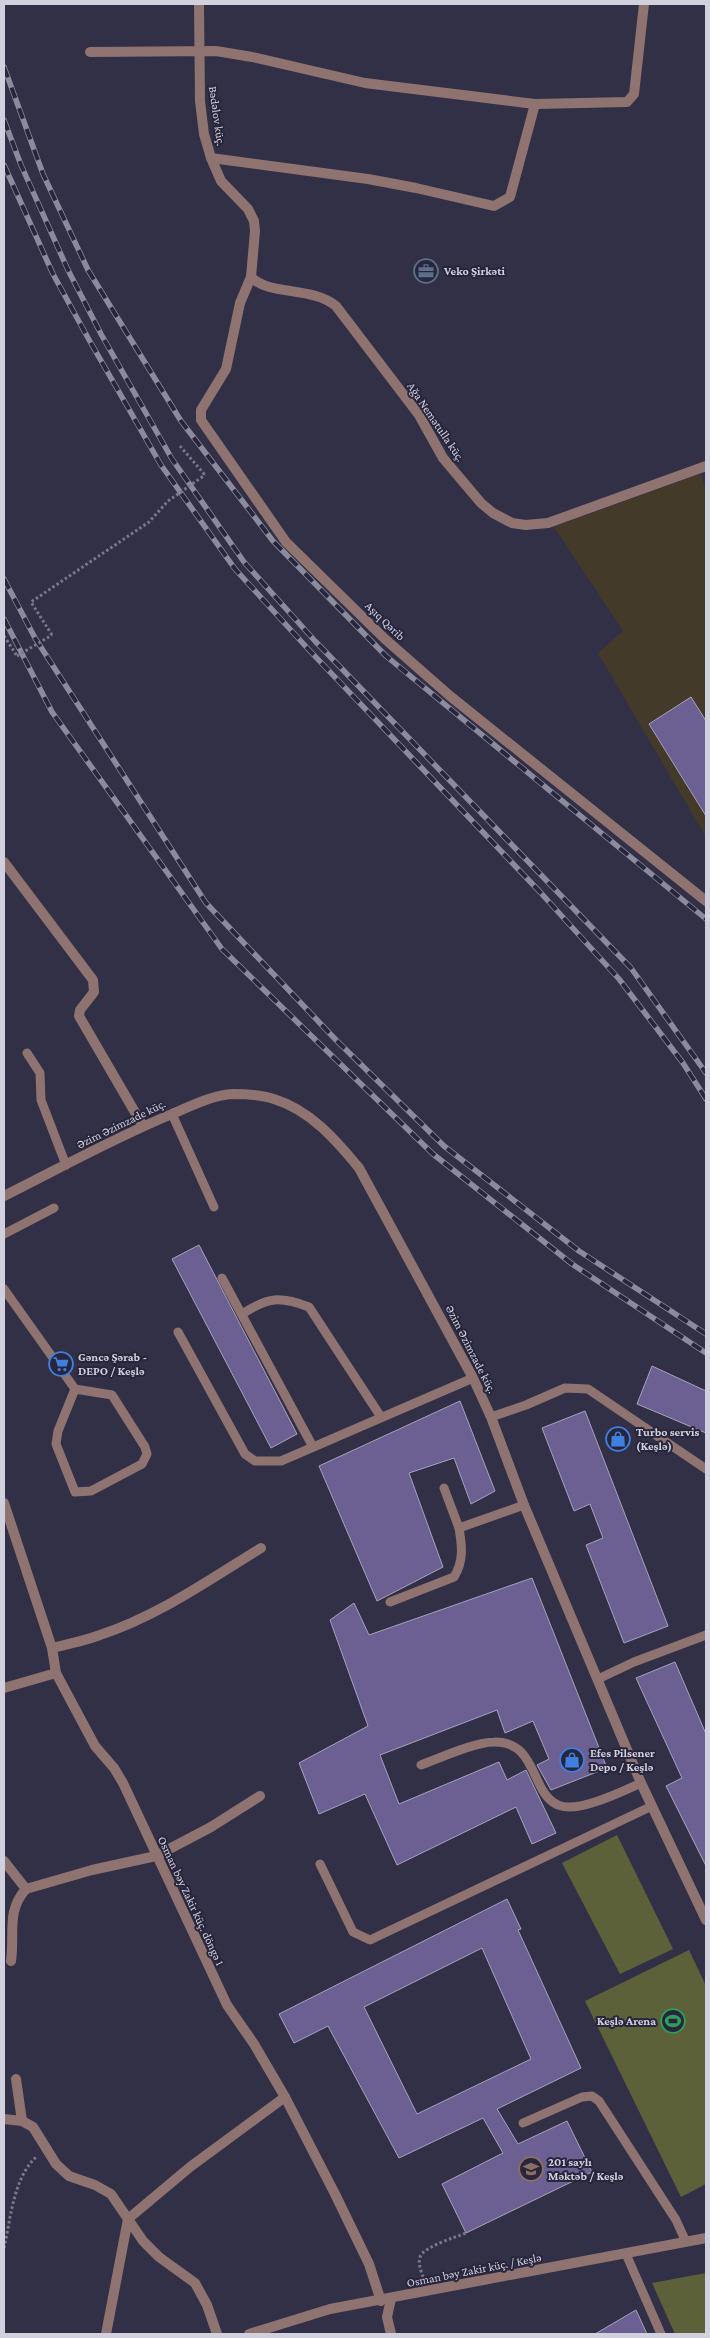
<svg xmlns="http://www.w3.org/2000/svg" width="710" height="2338" font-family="'Crimson Pro',serif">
<rect width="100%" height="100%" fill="#323046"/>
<path fill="#433a29" d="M700,474l6,16v347l-108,-184 25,-22 -69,-104z"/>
<g fill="#5c613a">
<path d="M617,1835l56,114 -53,25 -58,-111z"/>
<path d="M689,1950l17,36v198l-25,13 -96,-196z"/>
<path d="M706,2273v61h-31l-23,-51z"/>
</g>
<g fill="#6b6091" stroke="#a7a2bd" fill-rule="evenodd">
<path d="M691,697l15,24v95l-57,-92z"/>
<path d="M199,1245l98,189 -26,14 -99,-189z"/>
<path d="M652,1366l54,25v42l-69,-29z"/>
<path d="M460,1401l35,90 -24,13 -17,-46 -45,15 34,94 -66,34 -58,-135z"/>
<path d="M585,1411l83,215 -44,17 -38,-98 17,-7 -13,-34 -16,7 -32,-83z"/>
<path d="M532,1578l75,190 -56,22 -14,-25 12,-6 -16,-38 -28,12 -8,-23 -117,45 19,49 100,-42 8,18 19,-10 30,63 -24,11 -16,-37 -119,58 -32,-71 -46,20 -20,-51 69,-37 -38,-106 24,-17 15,32z"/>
<path d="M675,1662l31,72v132l-40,-80 16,-8 -46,-100z"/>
<path d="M507,1899l14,30 -3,1 63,138 -84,41 21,35 49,-23 25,51 -126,61 -24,-49 61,-31 -20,-35 -84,40 -71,-132 -34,17 -15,-29zM482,1948l49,111 -114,55 -53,-107z"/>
<path d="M636,2310l11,24h-52z"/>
</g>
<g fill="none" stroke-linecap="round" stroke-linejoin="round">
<g stroke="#7a798c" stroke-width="3" stroke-dasharray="2.5 2.5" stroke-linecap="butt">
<path d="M180,446l25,29"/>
<path d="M52,635l-21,-33 118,-80 19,-21"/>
<path d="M4,636l13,20"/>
<path d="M4,2248c7,-30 9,-69 32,-91"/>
<path d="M423,2277c-2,-6 -5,-13 -3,-20 3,-10 36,-20 46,-24"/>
</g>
<g stroke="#8f7371" stroke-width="9">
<path d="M27,1053l13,20 1,27 25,65"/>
<path d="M172,1114l42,93"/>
<path d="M4,1234l50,-26"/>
<path d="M222,1278l91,169"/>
<path d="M4,1289l71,100 37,6 33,52 2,7 -5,10 -51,27 -16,1 -19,-48 2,-13 17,-42"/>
<path d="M242,1314c26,-17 38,-18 67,-7l72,110"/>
<path d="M178,1332l67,122 10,7h26l192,-83"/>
<path d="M491,1417l35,-12 39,-17 23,1 118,80"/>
<path d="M444,1488l15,40 65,-23"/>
<path d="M390,1602l64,-25c10,-16 8,-31 5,-49"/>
<path d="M598,1679l36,-17 72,-27"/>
<path d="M421,1765c19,-7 54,-23 73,-23 44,-1 36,51 64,63 19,9 65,-14 83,-22"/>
<path d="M320,1864l33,68 17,8 282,-134"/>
<path d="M523,2123l59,-26 10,-1 7,5 77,119 10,22"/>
<path d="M626,2254l35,80"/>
</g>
<g stroke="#8f7371" stroke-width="10">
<path d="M199,4l1,97 4,33 7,24 10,23 27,28 6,12 1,10 -4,46 -11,26 -14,66 -25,41v10l85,122 99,97 65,57 256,205"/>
<path d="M90,52l126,-1 36,6 113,26 170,21 92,-2 7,-8 10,-90"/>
<path d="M211,158l157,21 48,9 78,18 16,-9 25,-93"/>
<path d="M251,277c18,19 61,9 85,29l83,109 24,43 38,45 12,10 19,10 14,2 22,-2 158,-57"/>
<path d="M4,862l89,118 1,12 -14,18 -1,6 64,110"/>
<path d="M4,1503l48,145 4,25 39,73 19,22 9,15 104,222 27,39 31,53 50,97 34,70 12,37"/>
<path d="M52,1648c16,-4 32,-7 48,-13 58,-19 109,-55 161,-87"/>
<path d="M4,1688l52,-15"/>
<path d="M4,1861l22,28 66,-19 64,-14 55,-29 49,-31"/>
<path d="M11,1961c4,-28 -5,-50 15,-72"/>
<path d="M16,2079l6,42"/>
<path d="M4,2119l18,2 11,6 23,37 13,12 26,9 16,9 32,47 16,16 36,26 12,22 10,29"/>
<path d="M391,2299l-4,18 4,17"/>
<path d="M106,2334l22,-115 62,-52 95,-70"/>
<path d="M249,2334l81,-25 376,-71"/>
</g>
<path stroke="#8f7371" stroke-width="10" d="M4,1196c56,-28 110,-58 168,-82 19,-8 40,-19 61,-20 13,0 29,1 41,5 36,11 62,41 85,69l114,210 18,39 33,88 117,278 65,137"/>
<g stroke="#8c8b9d" stroke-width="5.5">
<g id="rail">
<path d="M4,67l39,107 45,96 93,151 92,120 113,115 320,263"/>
<path d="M4,120l17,45 47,105 33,64 71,125 72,103 71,79 316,327 75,105"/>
<path d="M4,165l49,109 35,64 73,127 74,104 75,82 230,241 79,87 64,84 23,36"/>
<path d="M4,579l31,59 171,265 130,137 108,106 135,105 127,83"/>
<path d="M4,619l48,93 170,237 211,205 139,110 134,89"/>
</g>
</g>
<use href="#rail" stroke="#28263c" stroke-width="4" stroke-dasharray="11" stroke-linecap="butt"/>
<g stroke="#7a798c" stroke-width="3" stroke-dasharray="2.5 2.5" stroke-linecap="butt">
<path d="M168,501l37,-26"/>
<path d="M17,656l35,-21"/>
</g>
</g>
<defs>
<g id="office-ring" transform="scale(1.25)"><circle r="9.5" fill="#28263c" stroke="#5c6f8a" stroke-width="1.5"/><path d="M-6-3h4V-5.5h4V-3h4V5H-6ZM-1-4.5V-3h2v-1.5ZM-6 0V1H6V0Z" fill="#5c6f8a"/></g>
<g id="supermarket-ring" transform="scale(1.25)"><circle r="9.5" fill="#28263c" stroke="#3f7fe0" stroke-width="1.5"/><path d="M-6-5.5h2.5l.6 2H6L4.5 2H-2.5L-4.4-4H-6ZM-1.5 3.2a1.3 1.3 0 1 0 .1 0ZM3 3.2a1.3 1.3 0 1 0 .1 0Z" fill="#3f7fe0"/></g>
<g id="shop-ring" transform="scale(1.25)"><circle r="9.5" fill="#28263c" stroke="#3f7fe0" stroke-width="1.5"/><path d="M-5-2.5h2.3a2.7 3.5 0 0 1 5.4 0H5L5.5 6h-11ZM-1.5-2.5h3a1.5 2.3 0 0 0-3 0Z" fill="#3f7fe0"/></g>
<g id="stadium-ring" transform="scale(1.25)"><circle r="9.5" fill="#28263c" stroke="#2e9e5b" stroke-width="1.5"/><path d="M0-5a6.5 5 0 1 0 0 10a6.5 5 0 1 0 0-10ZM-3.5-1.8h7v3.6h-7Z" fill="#2e9e5b"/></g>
<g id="school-ring" transform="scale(1.25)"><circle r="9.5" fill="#28263c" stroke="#8d6e63" stroke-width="1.5"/><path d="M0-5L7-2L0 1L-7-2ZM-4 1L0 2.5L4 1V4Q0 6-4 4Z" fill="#8d6e63"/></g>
</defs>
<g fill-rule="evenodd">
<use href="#office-ring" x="426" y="271"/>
<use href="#supermarket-ring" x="61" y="1364"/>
<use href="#shop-ring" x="618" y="1439"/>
<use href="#shop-ring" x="572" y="1760"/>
<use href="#stadium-ring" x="673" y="2021"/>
<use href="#school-ring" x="531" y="2169"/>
</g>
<g text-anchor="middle" stroke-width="4" stroke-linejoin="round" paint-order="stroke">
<g font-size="12" fill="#d1d0df" stroke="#28263c">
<text transform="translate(217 116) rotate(82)" y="4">Bədəlov küç.</text>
<text transform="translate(436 422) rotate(56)" y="4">Ağa Nemətulla küç.</text>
<text transform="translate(385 621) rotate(44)" y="4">Aşıq Qərib</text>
<text transform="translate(121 1124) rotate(-26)" y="4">Əzim Əzimzade küç.</text>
<text transform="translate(471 1349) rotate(63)" y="4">Əzim Əzimzade küç.</text>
<text transform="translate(191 1901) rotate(65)" y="4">Osman bəy Zakir küç. döngə 1</text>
<text transform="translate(474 2270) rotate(-11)" y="4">Osman bəy Zakir küç. / Keşlə</text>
</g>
<g font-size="12" font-weight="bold" fill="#d1d0df" stroke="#28263c" text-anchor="start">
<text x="444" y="275">Veko Şirkəti</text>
<text x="78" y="1361">Gəncə Şərab -<tspan x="78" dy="14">DEPO / Keşlə</tspan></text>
<text x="636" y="1436">Turbo servis<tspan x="636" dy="14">(Keşlə)</tspan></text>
<text x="590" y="1757">Efes Pilsener<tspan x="590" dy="14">Depo / Keşlə</tspan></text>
<text x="656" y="2025" text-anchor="end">Keşlə Arena</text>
<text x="548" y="2166">201 saylı<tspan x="548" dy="14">Məktəb / Keşlə</tspan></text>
</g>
</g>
<rect width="710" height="2338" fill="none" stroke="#d1d0df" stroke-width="10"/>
</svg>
